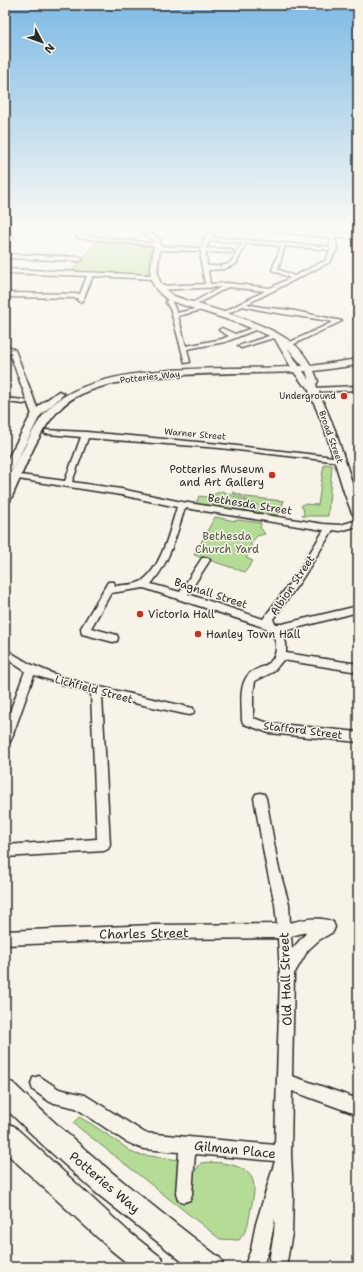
<svg xmlns="http://www.w3.org/2000/svg" width="363" height="1272" font-family="'Shantell Sans',sans-serif">
<rect width="100%" height="100%" fill="#f7f3e8"/>
<filter id="ink" filterUnits="userSpaceOnUse"><feTurbulence type="fractalNoise" baseFrequency=".025" numOctaves="2"/><feDisplacementMap in="SourceGraphic" scale="8" xChannelSelector="R" yChannelSelector="G"/><feConvolveMatrix kernelMatrix="1 2 1 2 8 2 1 2 1" color-interpolation-filters="sRGB"/></filter>
<g filter="url(#ink)">
<g fill="#b5dc97" stroke="#708461">
<path d="M99,239l52,7 -3,28 -77,-2z"/>
<path d="M324,464l8,1 -4,51h-26l2,-2 -1,-6 -2,-1 2,-3 15,1z"/>
<path d="M222,491l28,12 13,10 -67,-9 3,-8 9,1z"/>
<path d="M233,492l13,5 38,4 -6,14 -10,-1 -11,-9 -25,-12z"/>
<path d="M215,517l20,4 3,-1 23,3 -1,4 5,7 -8,2 -6,7v6l-5,9 7,3 -8,11 -51,-17z"/>
<path d="M79,1117l14,8 42,29 45,6 -2,37 11,3 3,-25 9,-12c14,-2 43,0 51,15 4,9 1,21 -1,30 -3,15 -2,20 -12,32l-19,-1 -147,-116z"/>
</g>
<g fill="none" stroke-linecap="round" stroke-linejoin="round">
<g stroke="#2b2b2b" stroke-width="3">
<g id="minor">
<path d="M75,229h4l2,6 79,9 1,1 -3,1 43,2 4,-9 -2,-1 9,-9h5l-6,8 119,10v-10l-74,-7 -2,-1h18l57,5 -1,-5h4l2,5h24v4h-23l2,11 -7,13 -83,42 14,3 29,3 52,11 -52,25 -3,-2 1,-1 45,-21c-30,-6 -61,-8 -90,-16l-20,10h-4v-2l46,-23 -37,-4 -34,19h-4v-2l31,-17 -62,3 -3,-2 3,-2 46,-2 -4,-22v-11l-44,-1 -3,-2 3,-2 -78,-8 -3,-2zM210,240l33,3c-16,17 -3,24 -36,23l-1,-14 24,1 3,-2 -3,-2 -24,-1zM246,243l35,3 -9,24 18,8 -20,10 -43,-5 -17,1 -2,-14 16,-1 12,-5zM285,246l45,4 -4,10 -32,16 -16,-7z"/>
<path d="M11,235l3,2 -1,1 -8,3v-4z"/>
<path d="M5,254l75,3 3,2 -3,2 -75,-3z"/>
<path d="M5,269l148,6 3,2 -3,2 -60,-3 -10,24 -3,2 -3,-2 1,-2 -73,-1v-4l75,1 7,-18 -82,-3z"/>
<path d="M169,297l5,1 -2,4 5,11 26,-6 3,2 -28,7 8,30 36,-7 7,-3 -9,-5 -1,-1 3,-2 13,6 20,-7 5,1 -35,14 -38,7 3,13 -5,1 -14,-52 -5,-9z"/>
<path d="M275,334l2,1v2l-36,11 -3,-2z"/>
<path d="M5,344l10,6 25,65 -1,2h-6l-1,-2 -23,-64 -4,-2z"/>
<path d="M358,386v4l-45,2 -3,-2 3,-2z"/>
<path d="M5,398l19,2 4,2 -4,2 -19,-2z"/>
<path d="M45,430l41,2 134,12 123,14v4h-3l-120,-14 -132,-10 -16,44 49,7 61,13 141,22 17,1 18,-5v6l-18,5 -7,-1 -31,49 -29,40 2,5h7l76,-18v6l-77,20 5,11v10l72,11v8l-75,-12 -10,12 -18,9 -2,13v24l16,5 89,9v10l-89,-9 -25,-9 -2,-3c0,-14 -3,-31 4,-43 7,-13 28,-8 30,-29 1,-9 -4,-16 -10,-21l-122,-40 -33,5 -20,35 26,7 1,3 -1,3 -4,1 -31,-8 -1,-6 27,-46h6l1,4c7,-1 21,-1 27,-5 20,-14 28,-52 35,-74l-56,-12 -116,-18v-4l60,8 16,-44 -33,-3h-3zM185,508l138,22h1l-28,45 -33,44 -75,-25 22,-34 -2,-2h-6l-22,34 -29,-8c19,-22 25,-49 34,-76z"/>
<path d="M5,649l25,15 31,13 39,10 93,21 1,3 -1,3 -4,1 -87,-19 8,149 -2,4 -4,2 -99,6v-12l92,-6 -6,-146 -57,-18 -23,65 -2,3 -4,2v-20l20,-54 -20,-13z"/>
<path d="M260,793l4,1 2,4 12,67 11,39 1,19c14,-4 29,-7 43,-1l2,5 -2,5 -14,8 -11,10 -14,24 -2,102 66,23v16l-66,-24 -1,63 2,41 -1,38 -6,34h-18l6,-34 1,-15 -6,32 -7,17h-18l7,-17 4,-23 20,-66 -80,-7 -3,40 -2,6 -6,2 -6,-2 -2,-6 3,-42 -35,-3 -6,-2 -13,-6 -49,-33 -26,-6 -17,-12 -2,-6 2,-6 6,-2 20,13 26,6 60,38 130,12 5,-171 -2,-36 -124,1 -149,6v-14l149,-6 123,-1 -2,-20 -9,-39 -12,-67 2,-4zM307,932l-15,17 -1,-13z"/>
</g>
</g>
<g stroke="#2b2b2b" stroke-width="3">
<g id="major">
<path d="M136,229h8l16,10c1,26 -12,40 14,57 33,12 90,25 117,46 9,6 15,15 20,24l47,-7v6l-44,6 4,10 -2,4 19,45 23,71v15l-4,-1 -2,-2 -7,-18 -20,-65 -18,-44 -4,-2 -9,-12c-56,3 -193,-5 -233,36 -25,25 -36,61 -51,93l-5,3c0,-4 -1,-10 0,-15 2,-11 13,-31 19,-41 8,-16 18,-36 33,-47 55,-40 167,-31 234,-34l-16,-28 -5,-3 -29,-12 -73,-24c-28,-20 -14,-32 -14,-60zM287,347l16,19h-4zM303,371h3l3,9z"/>
<path d="M59,391l5,3 -24,22 -30,58 -5,3v-13l26,-49 10,-11z"/>
</g>
</g>
<g stroke="#2b2b2b" stroke-width="3">
<g id="highway">
<path d="M5,1079l8,4c65,64 135,120 207,175l4,9h-35l-94,-75 -50,-45 -40,-39z"/>
<path d="M5,1123l9,3 115,106 33,26 4,9h-34l-21,-17 -106,-98z"/>
</g>
</g>
<use href="#minor" fill="#f7f3e8" fill-rule="evenodd"/>
<use href="#major" fill="#f7f3e8" fill-rule="evenodd"/>
<use href="#highway" fill="#f7f3e8" fill-rule="evenodd"/>
</g>
</g>
<linearGradient id="sky" x2="0" y2="1"><stop stop-color="#7ebae5"/><stop offset="0.56" stop-color="#fbfaf5"/><stop offset="1" stop-color="#fbfaf5" stop-opacity="0"/></linearGradient>
<rect width="363" height="407" fill="url(#sky)"/>
<g fill="#c8321e" stroke="#f7f3e8" stroke-width="1.5">
<circle cx="344" cy="396" r="4"/>
<circle cx="272" cy="475" r="4"/>
<circle cx="140" cy="614" r="4"/>
<circle cx="198" cy="634" r="4"/>
</g>
<g text-anchor="middle" stroke-width="3" stroke-linejoin="round" paint-order="stroke">
<g font-size="9" fill="#2b2b2b" stroke="#f7f3e8">
<text transform="translate(150 377) rotate(-6)" y="3">Potteries Way</text>
<text transform="translate(195 434) rotate(5)" y="3">Warner Street</text>
<text transform="translate(331 437) rotate(70)" y="3">Broad Street</text>
</g>
<g font-size="9" fill="#2b2b2b" stroke="#f7f3e8" text-anchor="end">
<text x="336" y="399">Underground</text>
</g>
<g font-size="11" fill="#2b2b2b" stroke="#f7f3e8" text-anchor="start">
<text x="264" y="473" text-anchor="end">Potteries Museum<tspan x="264" dy="13">and Art Gallery</tspan></text>
<text x="148" y="618">Victoria Hall</text>
<text x="206" y="638">Hanley Town Hall</text>
</g>
<g font-size="11" fill="#2b2b2b" stroke="#f7f3e8">
<text transform="translate(250 504) rotate(9)" y="4">Bethesda Street</text>
<text transform="translate(292 585) rotate(-56)" y="4">Albion Street</text>
<text transform="translate(211 593) rotate(18)" y="4">Bagnall Street</text>
<text transform="translate(94 689) rotate(15)" y="4">Lichfield Street</text>
<text transform="translate(303 730) rotate(7)" y="4">Stafford Street</text>
</g>
<g font-size="11" fill="#4e5746" stroke="#f7f3e8">
<text x="227" y="540">Bethesda<tspan x="227" dy="13">Church Yard</tspan></text>
</g>
<g font-size="13" fill="#2b2b2b" stroke="#f7f3e8">
<text transform="translate(144 933) rotate(-1)" y="5">Charles Street</text>
<text transform="translate(285 979) rotate(-92)" y="5">Old Hall Street</text>
<text transform="translate(235 1149) rotate(6)" y="5">Gilman Place</text>
<text transform="translate(105 1182) rotate(40)" y="5">Potteries Way</text>
</g>
</g>
<rect width="363" height="1272" fill="none" stroke="#f7f3e8" stroke-width="20"/>
<rect x="10" y="10" width="343" height="1252" fill="none" stroke="#2b2b2b" stroke-width="1.5" filter="url(#ink)"/>
<g transform="translate(42 42) rotate(131)" stroke="#f7f3e8" stroke-width="3" paint-order="stroke">
<path d="M0-3L7 15L0 10L-7 15Z" fill="#2b2b2b"/>
<text y="-6" font-size="11" font-weight="bold" text-anchor="middle" fill="#2b2b2b">N</text>
</g>
</svg>
